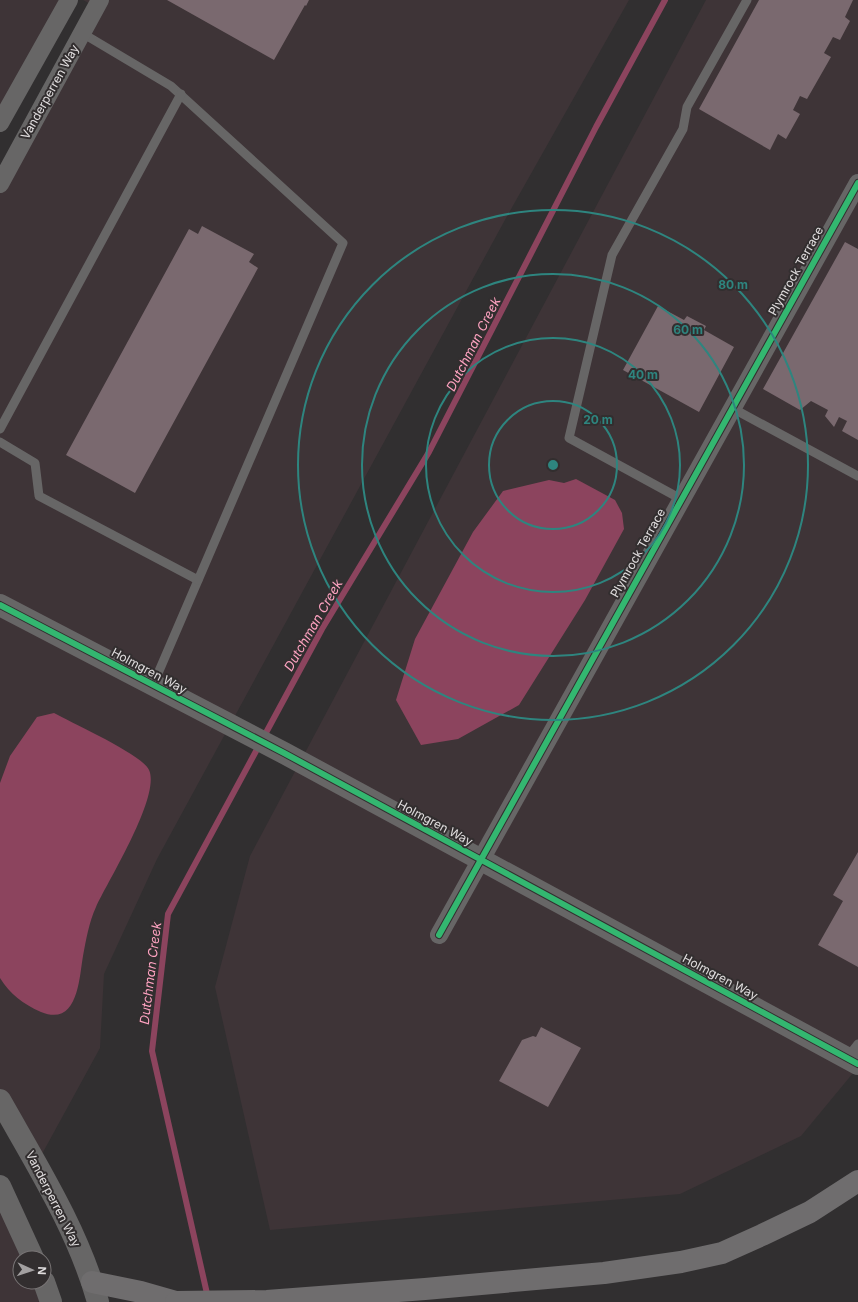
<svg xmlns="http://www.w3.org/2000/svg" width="858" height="1302" font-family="Inter,sans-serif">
<rect width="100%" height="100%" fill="#312f30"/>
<g fill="#3e3437">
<path d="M0,0h69l-69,123z"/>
<path d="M83,0h546l-123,218 -349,641 -53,115 -4,74 -64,117 -36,-65v-916l96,-177z"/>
<path d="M706,0h152v1067l-57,69 -121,58 -410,36 -55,-243 35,-131z"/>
<path d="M0,1186l33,72h-13v24h24l5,13 -11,7h-38z"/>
</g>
<g fill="#8c445e">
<path d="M576,479l39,21 7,13 2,16 -39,71 -66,105 -61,34 -37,6 -25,-45 19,-61 58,-107 30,-41 46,-11 15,3z"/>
<path d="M54,713c18,10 89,42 95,57 12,26 -41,111 -53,137 -7,15 -10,33 -13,49 -4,23 -5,71 -42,56 -18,-8 -31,-18 -41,-34v-195l10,-27 27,-39z"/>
</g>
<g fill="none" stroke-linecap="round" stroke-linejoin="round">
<path stroke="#8c445e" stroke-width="6" d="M208,1298l-56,-247 16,-137 154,-285 107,-177 167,-325 69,-127"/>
</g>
<g fill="#7a696f">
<path d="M167,0h142l-3,6 -1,-1 -31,55z"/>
<path d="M759,0h94l-8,17 5,4 -10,19 -7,-3 -9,16 7,4 -24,42 -7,-3 -7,14 7,4 -14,25 -8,-5 -8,16 -71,-41z"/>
<path d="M202,226l52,28 -5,8 9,6 -123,225 -69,-38 123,-226 9,5z"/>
<path d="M845,242l13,7v191l-16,-9 5,-10 -8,-4 -5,10 -9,-11 3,-6 -17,-9 -11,9 -37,-21z"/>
<path d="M658,306l26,14 3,-4 19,10 -2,4 30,17 -35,65 -76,-42z"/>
<path d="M858,852v115l-40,-22 25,-44 -10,-6z"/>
<path d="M541,1027l40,21 -33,59 -49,-26 23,-41 11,-4 3,1z"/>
</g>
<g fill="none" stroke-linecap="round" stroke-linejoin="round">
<g stroke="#676666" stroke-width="9">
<path d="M82,33l89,53 172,157 -190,442"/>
<path d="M732,408l126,68"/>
<path d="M0,429l181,-335"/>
<path d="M0,442l35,21 4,33 159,84"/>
<path d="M681,499l-112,-61 43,-183 71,-126 4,-22 60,-107"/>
<path d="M847,1058l11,-14"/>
</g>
<g stroke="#676666" stroke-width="18">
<path d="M0,123l69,-123"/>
<path d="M0,184l100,-184"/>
<path d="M439,935l419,-752"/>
</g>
<g stroke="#676666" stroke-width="22">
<path d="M0,605l284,148 574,311"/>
<path d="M0,1100c36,64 78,130 98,202"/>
<path d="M0,1186l33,72"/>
<path d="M44,1282l7,20"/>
</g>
<g stroke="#6f6d6e" stroke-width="22">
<path d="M92,1282l49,10 35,10"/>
<path d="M176,1302l91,-1 158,-12 179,-16 77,-11 41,-9 40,-18 48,-23 48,-31"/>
</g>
<g stroke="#322e2f" stroke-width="8">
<g id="cycleway">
<path d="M0,605l284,148 574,311"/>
<path d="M439,935l419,-752"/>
</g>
</g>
<use href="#cycleway" stroke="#33b770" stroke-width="6"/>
</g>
<g fill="none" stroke="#2e857f" stroke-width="2">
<circle cx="553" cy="465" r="64"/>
<circle cx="553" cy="465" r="127"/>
<circle cx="553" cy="465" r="191"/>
<circle cx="553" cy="465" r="255"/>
</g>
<g text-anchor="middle" stroke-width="4" stroke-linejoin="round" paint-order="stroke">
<g font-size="12" fill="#e0ddde" stroke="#322e2f">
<text transform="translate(50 92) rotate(-61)" y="4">Vanderperren Way</text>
<text transform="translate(796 271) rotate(-61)" y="4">Plymrock Terrace</text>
<text transform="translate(638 553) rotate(-61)" y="4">Plymrock Terrace</text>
<text transform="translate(149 671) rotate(28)" y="4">Holmgren Way</text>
<text transform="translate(435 823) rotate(28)" y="4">Holmgren Way</text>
<text transform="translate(720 977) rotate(28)" y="4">Holmgren Way</text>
<text transform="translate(53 1199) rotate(63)" y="4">Vanderperren Way</text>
</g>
<g font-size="13" font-style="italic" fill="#fea3c1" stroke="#322e2f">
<text transform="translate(473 344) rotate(-63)" y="5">Dutchman Creek</text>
<text transform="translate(313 625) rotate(-60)" y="5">Dutchman Creek</text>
<text transform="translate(150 973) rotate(-83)" y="5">Dutchman Creek</text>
</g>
</g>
<circle cx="553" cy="465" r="6" fill="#2e857f" stroke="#322e2f" stroke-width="2"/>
<g font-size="12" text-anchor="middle" font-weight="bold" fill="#2e857f" stroke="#322e2f" stroke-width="4" stroke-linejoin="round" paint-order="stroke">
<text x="733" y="289">80 m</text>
<text x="688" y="334">60 m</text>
<text x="643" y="379">40 m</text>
<text x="598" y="424">20 m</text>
</g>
<g transform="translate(32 1270) rotate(93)"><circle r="19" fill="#322e2f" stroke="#787475"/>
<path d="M0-3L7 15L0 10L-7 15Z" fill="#a3a0a1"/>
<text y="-6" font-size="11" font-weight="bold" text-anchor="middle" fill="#e0ddde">N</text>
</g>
</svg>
